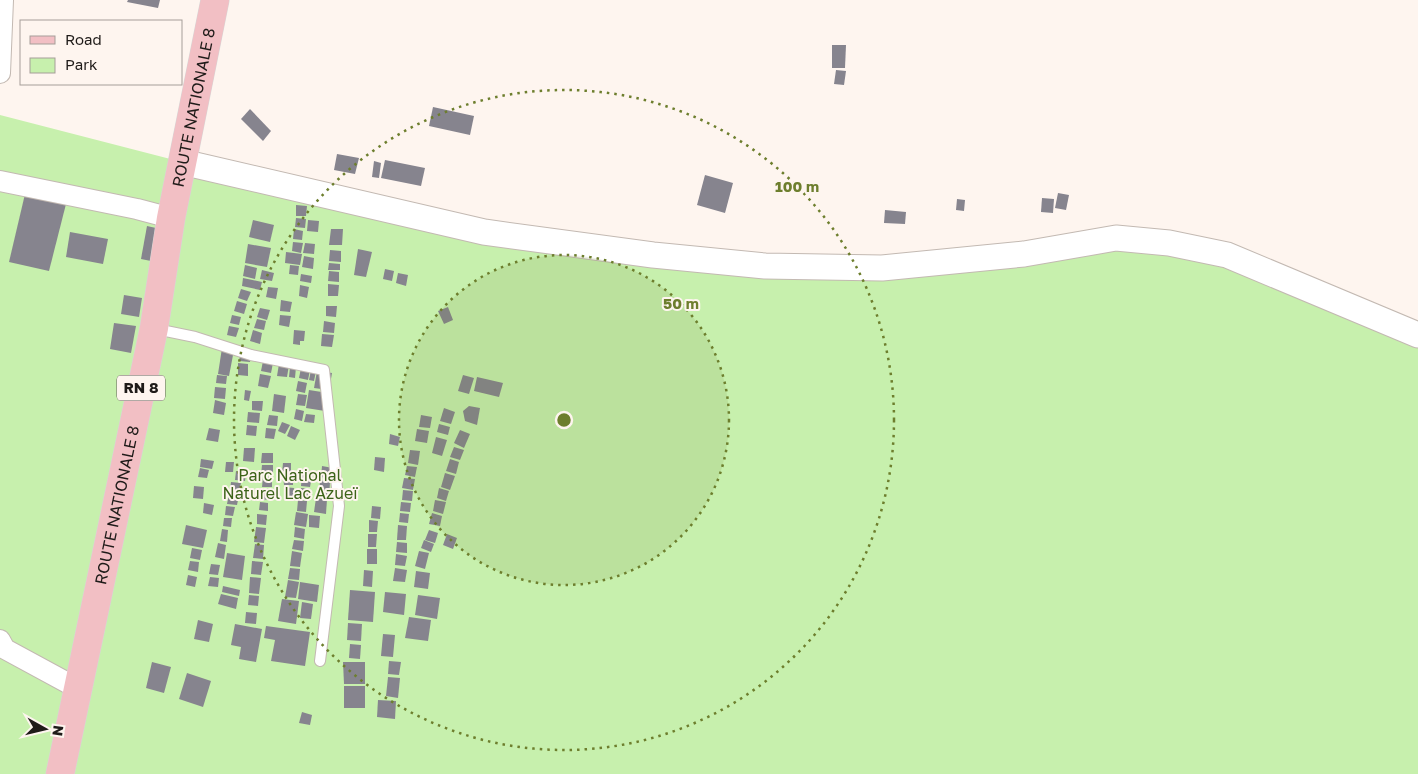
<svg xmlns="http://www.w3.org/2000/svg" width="1418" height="774" font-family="'Golos Text',sans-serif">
<rect width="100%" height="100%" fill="#fef5ef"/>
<path fill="#c7f0ad" d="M0,115l182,47 156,34 427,70 404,-23 249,92v439h-1418z"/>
<g fill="#86848e">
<path d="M128,0h32l-2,8 -31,-6z"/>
<path d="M832,45h14l-1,23h-13z"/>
<path d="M836,70l10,1 -2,14 -10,-1z"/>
<path d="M433,107l41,9 -4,19 -41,-9z"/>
<path d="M250,109l21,22 -8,10 -22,-22z"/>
<path d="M337,154l22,4 -4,16 -21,-4z"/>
<path d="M385,160l40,8 -4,18 -40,-8z"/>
<path d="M374,161l7,2 -2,15 -7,-1z"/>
<path d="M705,175l28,8 -8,30 -28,-8z"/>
<path d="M1058,193l11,2 -3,15 -11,-2z"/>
<path d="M25,194l41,10 -17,67 -40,-9z"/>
<path d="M1042,198l12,1 -1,14 -12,-1z"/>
<path d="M957,199l8,1 -1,11 -8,-1z"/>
<path d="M296,205l11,1 -1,10h-10z"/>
<path d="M885,210l21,2 -1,12 -21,-1z"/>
<path d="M296,218l10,1 -1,9 -10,-1z"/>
<path d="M253,220l21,5 -4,17 -21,-5z"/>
<path d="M308,220l11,1 -1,11 -11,-1z"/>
<path d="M147,226l9,2 -5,33 -10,-2z"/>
<path d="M294,229l9,2 -1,9 -9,-1z"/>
<path d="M331,229h12l-1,16h-13z"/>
<path d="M70,232l38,7 -5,25 -37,-7z"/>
<path d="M293,242l10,1 -2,10 -9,-2z"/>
<path d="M305,243l10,1 -1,10 -11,-1z"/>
<path d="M248,244l23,4 -4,19 -22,-4z"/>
<path d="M358,249l14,3 -6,25 -12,-2z"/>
<path d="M330,250l11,1v11l-12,-1z"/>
<path d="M286,252l16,2 -2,11 -15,-2z"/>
<path d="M304,256l10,2 -1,11 -11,-2z"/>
<path d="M329,263l11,1v6h-12z"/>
<path d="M245,265l12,3 -2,11 -12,-3z"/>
<path d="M290,265l9,1 -1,9 -9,-1z"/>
<path d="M385,269l9,2 -2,10 -9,-2z"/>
<path d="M262,270l12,3 -2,8 -12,-2z"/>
<path d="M329,271l10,1v10l-11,-1z"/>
<path d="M398,273l10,2 -2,11 -10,-3z"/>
<path d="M301,274l11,2 -1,7 -11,-2z"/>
<path d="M243,278l19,4 -2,8 -18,-4z"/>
<path d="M328,284l11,1 -1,11h-10z"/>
<path d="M300,285l9,2 -2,11 -8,-2z"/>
<path d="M268,287l10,1 -2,11 -10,-2z"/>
<path d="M241,289l10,3 -4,9 -9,-3z"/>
<path d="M124,295l18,3 -3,19 -18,-3z"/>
<path d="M281,300l11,2 -2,10 -10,-1z"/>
<path d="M237,301l10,3 -3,10 -10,-3z"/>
<path d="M326,306h11l-1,11 -10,-1z"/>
<path d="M448,307l5,13 -9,4 -6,-13z"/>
<path d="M260,308l10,2 -3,10 -10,-3z"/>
<path d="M232,315l9,2 -2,8 -9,-2z"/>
<path d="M280,315l11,1 -2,11 -10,-2z"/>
<path d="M257,319l9,2 -2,9 -10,-2z"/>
<path d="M324,321l11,2 -1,10 -11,-1z"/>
<path d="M114,323l22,3 -5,27 -21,-4z"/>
<path d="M229,326l10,2 -3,9 -9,-2z"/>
<path d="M253,330l9,3 -2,11 -10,-3z"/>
<path d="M294,330l11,1 -1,10h-4v4l-7,-1z"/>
<path d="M322,334l12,1 -2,12 -11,-1z"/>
<path d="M222,348l12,2 -5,26 -11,-2z"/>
<path d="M241,350l10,2 -1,10 -11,-1z"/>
<path d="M263,361l10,2 -2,10 -10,-2z"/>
<path d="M238,363l10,1v12l-10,-1z"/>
<path d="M279,364l10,1 -2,12 -10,-1z"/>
<path d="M290,367h6l-1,11 -6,-1z"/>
<path d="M301,368l9,2 -2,10 -9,-2z"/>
<path d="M311,370l5,1 -2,10 -5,-1z"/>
<path d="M317,371l15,2 -3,17 -15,-2z"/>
<path d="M260,374l11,2 -3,12 -10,-2z"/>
<path d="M217,375l10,1 -1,8 -10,-1z"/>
<path d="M463,375l11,3 -5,16 -11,-3z"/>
<path d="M477,377l26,6 -4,14 -25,-6z"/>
<path d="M298,381l9,2 -2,10 -9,-2z"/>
<path d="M215,387l11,1 -1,11 -11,-1z"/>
<path d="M245,390l6,1 -2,10 -5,-1z"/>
<path d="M309,390l19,3 -3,18 -19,-3z"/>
<path d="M274,394l12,2 -2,17 -12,-2z"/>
<path d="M298,394l9,1 -2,11 -9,-1z"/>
<path d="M215,400l11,3 -2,12 -11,-2z"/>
<path d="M252,401h11l-1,10 -10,-1z"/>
<path d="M469,406l11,2 -3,17 -12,-4 -2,-10z"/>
<path d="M444,408l11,4 -4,12 -11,-3z"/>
<path d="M296,409l8,2 -2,10 -8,-2z"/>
<path d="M248,412l12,1 -1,10 -12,-1z"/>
<path d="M306,414l9,1 -1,8 -10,-1z"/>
<path d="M269,415l9,1 -1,10 -10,-1z"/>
<path d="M421,415l11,2 -2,11 -11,-1z"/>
<path d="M282,422l8,3 -5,9 -7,-3z"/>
<path d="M439,424l11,3 -2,8 -11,-3z"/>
<path d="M247,425l10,1 -1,10 -10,-1z"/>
<path d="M291,426l9,4 -5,10 -8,-4z"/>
<path d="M209,428l11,2 -2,12 -12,-2z"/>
<path d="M266,428l10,1 -2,10 -9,-1z"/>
<path d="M417,429l12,2 -2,12 -12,-2z"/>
<path d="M460,430l10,4 -6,14 -10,-5z"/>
<path d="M390,434l10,3 -2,9 -9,-2z"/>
<path d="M436,437l11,3 -5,16 -10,-3z"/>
<path d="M454,447l10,3 -4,10 -10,-3z"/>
<path d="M244,448h11l-1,14 -11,-1z"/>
<path d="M410,450l10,1 -2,14 -10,-2z"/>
<path d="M262,453h11v10h-12z"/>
<path d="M375,457l10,1 -1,14 -10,-2z"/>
<path d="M201,459l13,2 -2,8 -12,-2z"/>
<path d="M450,459l9,3 -3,12 -10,-3z"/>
<path d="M226,462h8l-1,10h-8z"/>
<path d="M283,463h8v10h-9z"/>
<path d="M262,465h11v10h-12z"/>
<path d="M322,466l11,2 -2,11 -10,-2z"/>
<path d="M407,466l10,1 -2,10 -10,-2z"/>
<path d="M200,468l9,2 -2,8 -9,-1z"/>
<path d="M236,471l10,2 -1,8 -10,-1z"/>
<path d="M445,473l10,3 -5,14 -9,-3z"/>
<path d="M293,474v11h-9l-1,-10z"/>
<path d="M302,475l10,1 -2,11 -9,-1z"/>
<path d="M263,477h9v10h-10z"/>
<path d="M404,478l11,1 -2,11 -11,-2z"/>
<path d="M320,480l10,2 -1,15 -10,-2z"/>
<path d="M231,482l10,1 -2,9 -9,-1z"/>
<path d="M194,486l10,1 -1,12 -10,-1z"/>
<path d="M284,487l10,1 -1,12h-9z"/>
<path d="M301,488l10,1 -1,10 -11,-1z"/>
<path d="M439,488l10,3 -3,10 -9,-3z"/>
<path d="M261,489l9,1v10l-10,-1z"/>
<path d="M403,490l10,1 -1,10 -10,-1z"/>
<path d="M229,494l10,1 -2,10 -10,-1z"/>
<path d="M316,498l11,1 -1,15 -12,-2z"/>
<path d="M298,500l9,1 -1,11 -9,-1z"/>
<path d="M435,500l11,2 -3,12 -10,-3z"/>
<path d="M260,502l8,1v8l-9,-1z"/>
<path d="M401,502l10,1 -1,9 -10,-1z"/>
<path d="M204,503l10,2 -2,10 -9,-2z"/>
<path d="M226,506l9,1 -2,9 -8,-1z"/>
<path d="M372,506l9,1 -1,12 -9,-1z"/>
<path d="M296,512l12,2 -2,13 -12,-2z"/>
<path d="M400,513l9,1 -1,9 -9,-1z"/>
<path d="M432,513l10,3 -2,10 -11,-2z"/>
<path d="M257,514l10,1 -1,10 -9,-1z"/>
<path d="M309,515l11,1 -1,12 -10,-1z"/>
<path d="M224,518h8l-1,9 -8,-1z"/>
<path d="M369,520l9,1 -1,11h-8z"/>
<path d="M186,525l21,5 -4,18 -21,-4z"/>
<path d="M398,525l9,1 -1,14h-9z"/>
<path d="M256,527l10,1 -2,15 -10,-1z"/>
<path d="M295,527l10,2 -1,10 -10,-2z"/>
<path d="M222,529l6,1 -1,12 -7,-1z"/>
<path d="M429,530l9,3 -3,10 -10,-3z"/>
<path d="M368,534h9l-1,13h-8z"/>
<path d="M447,534l10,4 -4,11 -10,-4z"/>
<path d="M294,540l10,1 -1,10 -11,-2z"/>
<path d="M424,540l10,4 -3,8 -10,-4z"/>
<path d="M397,542l10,1v10l-11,-1z"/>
<path d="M218,543l8,2 -2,14 -9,-2z"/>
<path d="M255,544l9,1 -1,14 -10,-1z"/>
<path d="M192,548l10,2 -2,10 -10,-2z"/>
<rect x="367" y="549" width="10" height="15"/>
<path d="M292,551l10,2 -2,14 -10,-1z"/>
<path d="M419,551l10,2 -4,16 -10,-3z"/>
<path d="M227,553l18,3 -3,24 -19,-3z"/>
<path d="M396,554l11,2 -2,10 -10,-1z"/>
<path d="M190,561l9,1 -1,10 -10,-2z"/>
<path d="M252,561l11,1 -2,13 -10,-1z"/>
<path d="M211,564l9,1 -2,10 -9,-1z"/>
<path d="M290,568l10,1 -1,11 -11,-1z"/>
<path d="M395,568l12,2 -2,12 -12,-1z"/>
<path d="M364,570l9,1 -1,16 -9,-1z"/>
<path d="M416,571l14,2 -2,16 -14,-2z"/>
<path d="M188,575l9,2 -2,10 -9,-2z"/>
<path d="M210,577l9,1 -1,9 -10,-1z"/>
<path d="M250,577l11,1 -2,16 -10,-1z"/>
<path d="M288,580l11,2 -3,16 -11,-1z"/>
<path d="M300,582l19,3 -2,17 -19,-3z"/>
<path d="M223,586l17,4 -1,6 -17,-4z"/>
<path d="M350,590l25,2 -2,30 -25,-2z"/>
<path d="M385,592l21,2 -2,21 -21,-3z"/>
<path d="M221,594l17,4 -2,11 -18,-5z"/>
<path d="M249,595l10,1 -1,10 -10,-1z"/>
<path d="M418,595l22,3 -3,21 -22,-4z"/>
<path d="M282,599l17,2 -3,23 -18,-3z"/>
<path d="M302,602l11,2 -2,15 -11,-1z"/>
<path d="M246,612l11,1 -1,11 -11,-1z"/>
<path d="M409,617l22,3 -3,21 -23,-3z"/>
<path d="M198,620l15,4 -4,18 -15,-3z"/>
<path d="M348,623l14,1 -1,17 -14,-1z"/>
<path d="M235,624l27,5 -6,33 -17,-3 2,-12 -10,-2z"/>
<path d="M266,626l44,6 -5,34 -34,-5 4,-21 -11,-2z"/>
<path d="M383,634l12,1 -2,22 -12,-1z"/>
<path d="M350,644l11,1 -1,14 -11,-1z"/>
<path d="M389,661l12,1 -2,13 -11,-1z"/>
<path d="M152,662l19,5 -7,26 -18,-5z"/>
<path d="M343,662h22v22h-21z"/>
<path d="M187,673l24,8 -8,26 -24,-8z"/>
<path d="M388,677l12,1 -2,20 -12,-2z"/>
<rect x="344" y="686" width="21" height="22"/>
<path d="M378,700l18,1 -1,18 -18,-2z"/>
<path d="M302,712l10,3 -2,10 -11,-2z"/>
</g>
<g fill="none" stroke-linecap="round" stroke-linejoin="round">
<g stroke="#c3b9b2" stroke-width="12">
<path id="service" d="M156,329l39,8 56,18 73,15 15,136 -19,155"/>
</g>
<g stroke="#c3b9b2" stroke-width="22">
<g id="minor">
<path d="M0,73l3,-73"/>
<path d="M0,181l137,28 34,9"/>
<path d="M0,640l5,9 72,39"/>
</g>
</g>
<g stroke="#c3b9b2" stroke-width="27">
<path id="tertiary" d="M182,162l302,70 169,23 112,11 117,2 142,-14 92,-16 53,5 58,12 191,80"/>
</g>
<g stroke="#d7d6d6" stroke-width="29">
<g id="primary">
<path id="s1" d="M60,774l94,-446 17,-110 44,-218"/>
</g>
</g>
<use href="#service" stroke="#fff" stroke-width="10"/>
<use href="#minor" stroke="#fff" stroke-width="20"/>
<use href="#tertiary" stroke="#fff" stroke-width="25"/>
<use href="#primary" stroke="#f2bfc4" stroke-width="28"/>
</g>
<circle cx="564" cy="420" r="165" fill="#6d7e2d" fill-opacity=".12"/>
<g fill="none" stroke="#6d7e2d" stroke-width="2.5" stroke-dasharray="2.5 5">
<circle cx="564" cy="420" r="165"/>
<circle cx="564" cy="420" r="330"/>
</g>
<g text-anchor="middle" stroke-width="4" stroke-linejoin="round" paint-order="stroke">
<rect fill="#fef5ef" stroke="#625c59" stroke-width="1" x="117" y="375.5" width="48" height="25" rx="4"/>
<g font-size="15" font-weight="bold" fill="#1f1b19">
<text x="141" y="393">RN 8</text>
</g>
<g font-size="16" fill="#1f1b19" stroke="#fef5ef">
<text dy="6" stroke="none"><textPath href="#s1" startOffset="680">ROUTE NATIONALE 8</textPath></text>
<text dy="6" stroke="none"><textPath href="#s1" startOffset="275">ROUTE NATIONALE 8</textPath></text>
</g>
<g font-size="16" fill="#3c6319" stroke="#fef5ef">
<text x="290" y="481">Parc National<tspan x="290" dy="18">Naturel Lac Azueï</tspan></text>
</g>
</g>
<circle cx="564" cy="420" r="8" fill="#6d7e2d" stroke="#fef5ef" stroke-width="2.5"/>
<g font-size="15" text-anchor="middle" font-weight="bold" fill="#6d7e2d" stroke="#fef5ef" stroke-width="4" stroke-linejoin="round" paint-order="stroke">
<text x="797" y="192">100 m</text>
<text x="681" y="309">50 m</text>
</g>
<rect x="20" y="20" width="162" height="65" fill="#fef5ef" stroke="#a59e99"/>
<rect x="30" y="36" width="25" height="8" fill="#f2bfc4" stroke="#a59e99"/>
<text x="65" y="45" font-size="15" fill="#1f1b19">Road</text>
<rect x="30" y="58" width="25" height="15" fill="#c7f0ad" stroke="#a59e99"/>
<text x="65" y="70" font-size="15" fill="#1f1b19">Park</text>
<g transform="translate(45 729) rotate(98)" stroke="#fef5ef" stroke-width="4" paint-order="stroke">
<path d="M0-4L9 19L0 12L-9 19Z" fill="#1f1b19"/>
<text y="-8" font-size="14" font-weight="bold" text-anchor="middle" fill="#1f1b19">N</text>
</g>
</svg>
